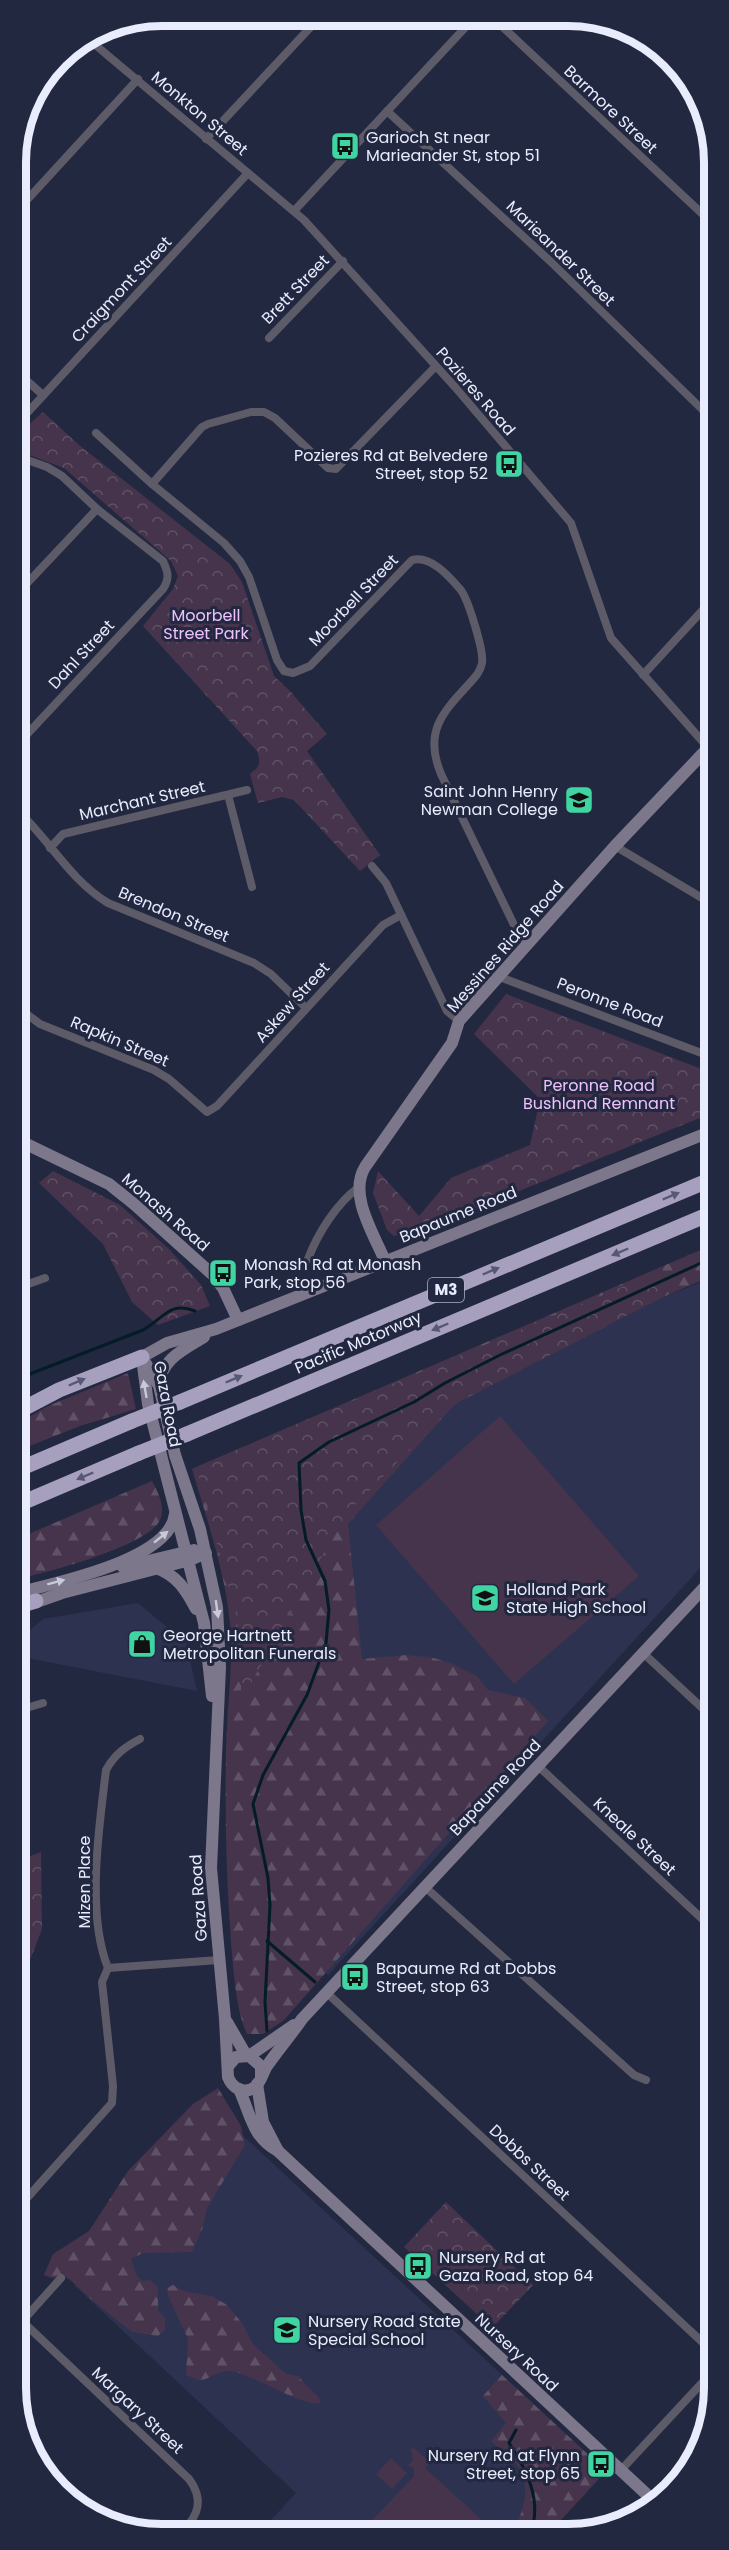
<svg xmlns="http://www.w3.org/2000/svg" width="729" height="2550" font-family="Poppins,sans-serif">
<defs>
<pattern id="forest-firs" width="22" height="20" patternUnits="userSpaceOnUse" patternTransform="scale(1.5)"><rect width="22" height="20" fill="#45344b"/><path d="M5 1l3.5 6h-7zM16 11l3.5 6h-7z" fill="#605266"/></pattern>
<pattern id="park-crowns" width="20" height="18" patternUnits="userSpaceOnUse" patternTransform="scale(1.5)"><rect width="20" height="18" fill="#45344b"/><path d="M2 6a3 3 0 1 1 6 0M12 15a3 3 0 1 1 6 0" fill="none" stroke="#605266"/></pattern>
</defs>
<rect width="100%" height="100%" fill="#232841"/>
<g fill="#2d3251">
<path d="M712,1278l1,276 -385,421 -94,-93 112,-368 109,-110 208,-107z"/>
<path d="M138,1603l48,40 11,48 -180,-35v-15l26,-22z"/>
<path d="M228,2122l378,349 -56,61h-290l36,-39 -222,-208z"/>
</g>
<g fill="#45344b">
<path d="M500,1416l139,160 -125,108 -138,-159z"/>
<path d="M414,2448l16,14 -5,6 70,64h-134l53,-56v-7l-6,-4 5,-5 -2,-11z"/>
<path d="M391,2458l16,15 -15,16 -16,-15z"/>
</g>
<g fill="url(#forest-firs)">
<path d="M712,1245v31l-49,21 -208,107 -107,120 14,135 45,-4 27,3 16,5 27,13 11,14 37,8 23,23 -264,299 -21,14h-16c-11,-23 -14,-67 -16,-93 -5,-63 -6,-128 -5,-191 1,-38 6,-76 5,-113 -2,-54 -24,-117 -39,-168z"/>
<path d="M128,1373l8,36 -56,17 -63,25v-27l31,-18z"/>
<path d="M152,1481c6,12 14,25 8,39 -12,26 -114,53 -143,59v-40z"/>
<path d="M218,2088l23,38 4,19 -38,63 -5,22 -10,22 -49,1 -12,6 6,17 5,5 8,-1 8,8v22l7,8v12l-7,6 -26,-4 -39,-31 -20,-19 -9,-6 -12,2 -8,-3 9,-21 36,-23 39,-60 65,-67z"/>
<path d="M173,2285l11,6 28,5 15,9 15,18 11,21 33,30 12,2 21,22 1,5c-16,5 -66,-28 -89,-32 -11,-2 -21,9 -31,9 -4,0 -10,-4 -14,-5l2,-36 -20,-43 -1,-8z"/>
<path d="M502,2375l104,96 -56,61h-37c9,-18 19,-44 6,-64 -7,-10 -19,-19 -28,-27l15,-18 -23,-27z"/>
</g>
<g fill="url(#park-crowns)">
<path d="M43,412l36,33 151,119 12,18 32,94 16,15 37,43 -20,17 73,104 -20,16 -66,-71 -12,-3 -24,6 -8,-29c10,-7 11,-12 7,-23l-114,-125 30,-37 5,-13 -7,-15 -107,-93 -48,-18v-14z"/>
<path d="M506,994l206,79v40l-287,116 -31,7 -7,-6 -14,-37 5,-22 41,45 32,-38 79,-33 10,-46 -66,-65z"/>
<path d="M53,1171l67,34 50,45 31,35 9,21 -52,19 -26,-23 -29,-58 -64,-61z"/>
<path d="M655,1273l8,24 -208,107 -109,110 -105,187v-48l-5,-39 -40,-147z"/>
<path d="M41,1852l1,77 -14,36 -11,3v-107z"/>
<path d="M446,2202l87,83 -41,43 -88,-81z"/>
</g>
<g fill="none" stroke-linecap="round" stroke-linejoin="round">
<g stroke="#041c27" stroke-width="3">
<path d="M17,1379l126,-49c21,-12 27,-29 52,-19"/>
<path d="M267,1941l48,41"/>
<path d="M267,2031l-2,-29 5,-97 -2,-27 -15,-74 10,-29 44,-80 19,-52 3,-33 -4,-29 -19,-41 -5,-30 -2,-47 30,-21 85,-40 31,-19 55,-28 212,-97"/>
<path d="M516,2430l-7,13c18,27 33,57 22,89"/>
</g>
<g stroke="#5e5b68" stroke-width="8">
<path d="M482,17h4"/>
<path d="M492,17l219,205"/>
<path d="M87,38l217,182 151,167 116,136 40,115 100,113"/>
<path d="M387,111l163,150 162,158"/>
<path d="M206,139l115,-123"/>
<path d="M294,211l181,-194"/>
<path d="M15,213l123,-134"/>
<path d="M269,338l74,-77"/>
<path d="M16,371l27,24"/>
<path d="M16,425l232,-252"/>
<path d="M96,433l56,51 72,59 16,18 9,16 28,83 7,11 9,2 17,-7 102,-106c18,-5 36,15 48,29 8,9 24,62 22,74 -2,10 -8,15 -14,22 -27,29 -44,48 -27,89l74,153 12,17"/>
<path d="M16,456l31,11 15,9 35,33 66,52c5,11 7,17 0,28l-147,157"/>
<path d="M152,484l50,-57 6,-3 43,-12h13l11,6 53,50 8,1 99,-102"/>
<path d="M16,595l81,-86"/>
<path d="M643,675l69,-75"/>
<path d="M228,795l24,92"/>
<path d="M16,809c33,30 53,70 92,94l146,60 17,11 35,34"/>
<path d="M615,846l97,58"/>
<path d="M50,848l13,-14 184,-44"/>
<path d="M372,866l14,17 61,128 12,10"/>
<path d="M497,976l215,81"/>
<path d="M16,1006l24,18 114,46 15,9 38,33 10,-6 166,-181 18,-10"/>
<path d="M308,1259c10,-26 28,-55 51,-72"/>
<path d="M17,1288l28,-10"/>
<path d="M642,1652l71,66"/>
<path d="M17,1697l6,12 20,-6"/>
<path d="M17,1728l6,-19"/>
<path d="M537,1765l176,164"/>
<path d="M425,1887l209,188 12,5"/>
<path d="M108,1968c-22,-55 -9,-140 -2,-198 9,-16 19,-23 34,-31"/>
<path d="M108,1968l111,-8"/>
<path d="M327,1993l387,360"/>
<path d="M18,2208l94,-105 1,-17 -11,-104 6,-14"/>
<path d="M22,2321l167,158c15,20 10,36 -7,53"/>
<path d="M18,2326l43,-48"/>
<path d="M621,2470l93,-100"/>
</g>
<g stroke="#7c778b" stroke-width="12">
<path d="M16,1139l93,45 25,20 79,71 10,13 15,32"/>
<path d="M385,1261c-11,-27 -37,-66 -20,-94l87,-124 7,-22 156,-175 93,-98"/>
<path d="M142,1357l17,29 16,69 25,74 17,78 3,60 -9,201 14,151 3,58c4,11 16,18 27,10 6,-5 8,-15 12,-21 11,-16 24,-31 35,-47l411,-441"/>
<path d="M142,1357l25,-14 49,-14 496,-198"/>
<path d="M142,1358l6,46 56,219 8,73"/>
<path d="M159,1385c2,-26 26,-36 45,-48"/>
<path d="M123,1567l71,-17"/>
<path d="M156,1568c21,7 30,22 40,41"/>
<path d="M17,1593c38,-10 153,-33 158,-79"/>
<path d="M28,1605l34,-12 128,-33 16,-7"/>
<path d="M227,2022l19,33"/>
<path d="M249,2056l45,-31"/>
<path d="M229,2065l7,-8 13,-1 12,10v10"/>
<path d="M257,2084l6,38 15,29"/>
<path d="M239,2089c12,26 13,48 39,62l378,352"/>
</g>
<g stroke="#a69fbe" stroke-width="15">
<path d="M180,1402l532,-223"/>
<path d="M17,1412l42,-22 83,-33"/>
<path d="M187,1434l525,-221"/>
<path d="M17,1470l115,-49"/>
<path d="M17,1505l122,-52"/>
<path d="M17,1606l19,-5"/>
</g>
<g stroke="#a69fbe" stroke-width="15">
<path d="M132,1421l48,-19"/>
<path d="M139,1453l48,-19"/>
</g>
</g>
<defs><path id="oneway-solid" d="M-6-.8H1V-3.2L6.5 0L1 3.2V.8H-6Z" transform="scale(1.5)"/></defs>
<g fill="#575873">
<use href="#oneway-solid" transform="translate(671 1196) rotate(-23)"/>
<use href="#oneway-solid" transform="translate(620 1252) rotate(157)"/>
<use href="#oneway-solid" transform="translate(491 1271) rotate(-23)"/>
<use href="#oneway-solid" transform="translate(440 1327) rotate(157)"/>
<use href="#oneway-solid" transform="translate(234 1379) rotate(-23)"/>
<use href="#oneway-solid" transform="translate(77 1382) rotate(-23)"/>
<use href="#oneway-solid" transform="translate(85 1476) rotate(157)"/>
</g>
<g fill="#c8c9db">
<use href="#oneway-solid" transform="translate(145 1389) rotate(-100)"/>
<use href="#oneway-solid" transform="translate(161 1537) rotate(-39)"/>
<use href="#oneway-solid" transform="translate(56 1582) rotate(-15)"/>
<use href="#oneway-solid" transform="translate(217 1609) rotate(82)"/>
</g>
<defs>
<g id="bus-square" transform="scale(1.5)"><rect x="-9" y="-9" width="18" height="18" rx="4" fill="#3fd4a2" stroke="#232841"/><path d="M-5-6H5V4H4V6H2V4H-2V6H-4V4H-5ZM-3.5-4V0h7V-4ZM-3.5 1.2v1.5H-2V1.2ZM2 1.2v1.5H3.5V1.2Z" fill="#111"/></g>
<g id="university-square" transform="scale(1.5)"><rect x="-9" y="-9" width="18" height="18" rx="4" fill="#3fd4a2" stroke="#232841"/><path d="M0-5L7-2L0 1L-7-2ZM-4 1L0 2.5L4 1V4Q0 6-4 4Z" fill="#111"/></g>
<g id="school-square" transform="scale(1.5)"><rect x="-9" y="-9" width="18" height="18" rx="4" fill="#3fd4a2" stroke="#232841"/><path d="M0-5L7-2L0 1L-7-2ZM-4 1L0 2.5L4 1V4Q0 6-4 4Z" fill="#111"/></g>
<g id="shop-square" transform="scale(1.5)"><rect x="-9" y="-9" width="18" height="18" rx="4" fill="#3fd4a2" stroke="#232841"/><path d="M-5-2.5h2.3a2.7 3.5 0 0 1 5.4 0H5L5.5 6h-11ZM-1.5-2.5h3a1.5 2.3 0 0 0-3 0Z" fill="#111"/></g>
</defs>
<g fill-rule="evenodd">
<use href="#bus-square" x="345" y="146"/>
<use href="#bus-square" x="509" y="464"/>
<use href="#university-square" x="579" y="800"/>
<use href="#bus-square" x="223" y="1273"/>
<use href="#school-square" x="485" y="1598"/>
<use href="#shop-square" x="142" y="1644"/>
<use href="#bus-square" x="355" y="1977"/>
<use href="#bus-square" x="418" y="2266"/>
<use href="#school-square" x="287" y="2330"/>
<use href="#bus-square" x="601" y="2464"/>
</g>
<g text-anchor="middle" stroke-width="6" stroke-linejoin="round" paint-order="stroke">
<rect fill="#232841" stroke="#adb1c5" stroke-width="1.5" x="428" y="1278" width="36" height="24" rx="4.5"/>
<g font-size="15" font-weight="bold" fill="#e8ecfd">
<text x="446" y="1295">M3</text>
</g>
<g font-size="16" fill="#e8ecfd" stroke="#232841">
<text transform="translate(611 109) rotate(43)" y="6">Barmore Street</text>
<text transform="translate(200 113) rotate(40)" y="6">Monkton Street</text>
<text transform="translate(561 253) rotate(44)" y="6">Marieander Street</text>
<text transform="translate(121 289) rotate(-47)" y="6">Craigmont Street</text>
<text transform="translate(295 289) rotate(-46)" y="6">Brett Street</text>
<text transform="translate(476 391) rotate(49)" y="6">Pozieres Road</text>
<text transform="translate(353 600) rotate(-46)" y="6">Moorbell Street</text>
<text transform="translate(81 654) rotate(-47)" y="6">Dahl Street</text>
<text transform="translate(142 800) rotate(-13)" y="6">Marchant Street</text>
<text transform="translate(174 914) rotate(23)" y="6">Brendon Street</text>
<text transform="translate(505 946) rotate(-49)" y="6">Messines Ridge Road</text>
<text transform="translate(292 1002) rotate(-48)" y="6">Askew Street</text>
<text transform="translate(610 1002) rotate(21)" y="6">Peronne Road</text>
<text transform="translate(120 1041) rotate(23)" y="6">Rapkin Street</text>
<text transform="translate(166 1212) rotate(41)" y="6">Monash Road</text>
<text transform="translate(458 1214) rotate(-22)" y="6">Bapaume Road</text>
<text transform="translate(358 1342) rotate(-23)" y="6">Pacific Motorway</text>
<text transform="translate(168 1404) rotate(79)" y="6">Gaza Road</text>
<text transform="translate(495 1787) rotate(-47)" y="6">Bapaume Road</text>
<text transform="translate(635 1836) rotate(43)" y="6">Kneale Street</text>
<text transform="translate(84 1882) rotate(-90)" y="6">Mizen Place</text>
<text transform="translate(198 1898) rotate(-94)" y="6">Gaza Road</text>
<text transform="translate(530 2162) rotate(43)" y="6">Dobbs Street</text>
<text transform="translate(517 2352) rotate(43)" y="6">Nursery Road</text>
<text transform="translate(138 2410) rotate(43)" y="6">Margary Street</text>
</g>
<g font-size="16" fill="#e8ecfd" stroke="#232841" text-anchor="start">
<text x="366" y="143">Garioch St near<tspan x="366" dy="18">Marieander St, stop 51</tspan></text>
<text x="488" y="461" text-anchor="end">Pozieres Rd at Belvedere<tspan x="488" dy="18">Street, stop 52</tspan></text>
<text x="558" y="797" text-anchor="end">Saint John Henry<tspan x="558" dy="18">Newman College</tspan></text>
<text x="244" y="1270">Monash Rd at Monash<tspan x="244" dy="18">Park, stop 56</tspan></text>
<text x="506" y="1595">Holland Park<tspan x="506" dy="18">State High School</tspan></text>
<text x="163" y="1641">George Hartnett<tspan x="163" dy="18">Metropolitan Funerals</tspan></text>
<text x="376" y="1974">Bapaume Rd at Dobbs<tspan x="376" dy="18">Street, stop 63</tspan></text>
<text x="439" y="2263">Nursery Rd at<tspan x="439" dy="18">Gaza Road, stop 64</tspan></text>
<text x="308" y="2327">Nursery Road State<tspan x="308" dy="18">Special School</tspan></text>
<text x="580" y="2461" text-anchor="end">Nursery Rd at Flynn<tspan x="580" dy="18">Street, stop 65</tspan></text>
</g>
<g font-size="16" fill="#eec1fb" stroke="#232841">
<text x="206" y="621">Moorbell<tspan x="206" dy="18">Street Park</tspan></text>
<text x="599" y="1091">Peronne Road<tspan x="599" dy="18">Bushland Remnant</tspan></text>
</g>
</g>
<path d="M0 0H729V2550H0ZM162 26H568A136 136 0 0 1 704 162V2388A136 136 0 0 1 568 2524H162A136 136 0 0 1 26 2388V162A136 136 0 0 1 162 26Z" fill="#232841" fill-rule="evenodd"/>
<path fill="none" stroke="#e8ecfd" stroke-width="8" d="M162 26H568A136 136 0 0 1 704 162V2388A136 136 0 0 1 568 2524H162A136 136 0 0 1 26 2388V162A136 136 0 0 1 162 26Z"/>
</svg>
